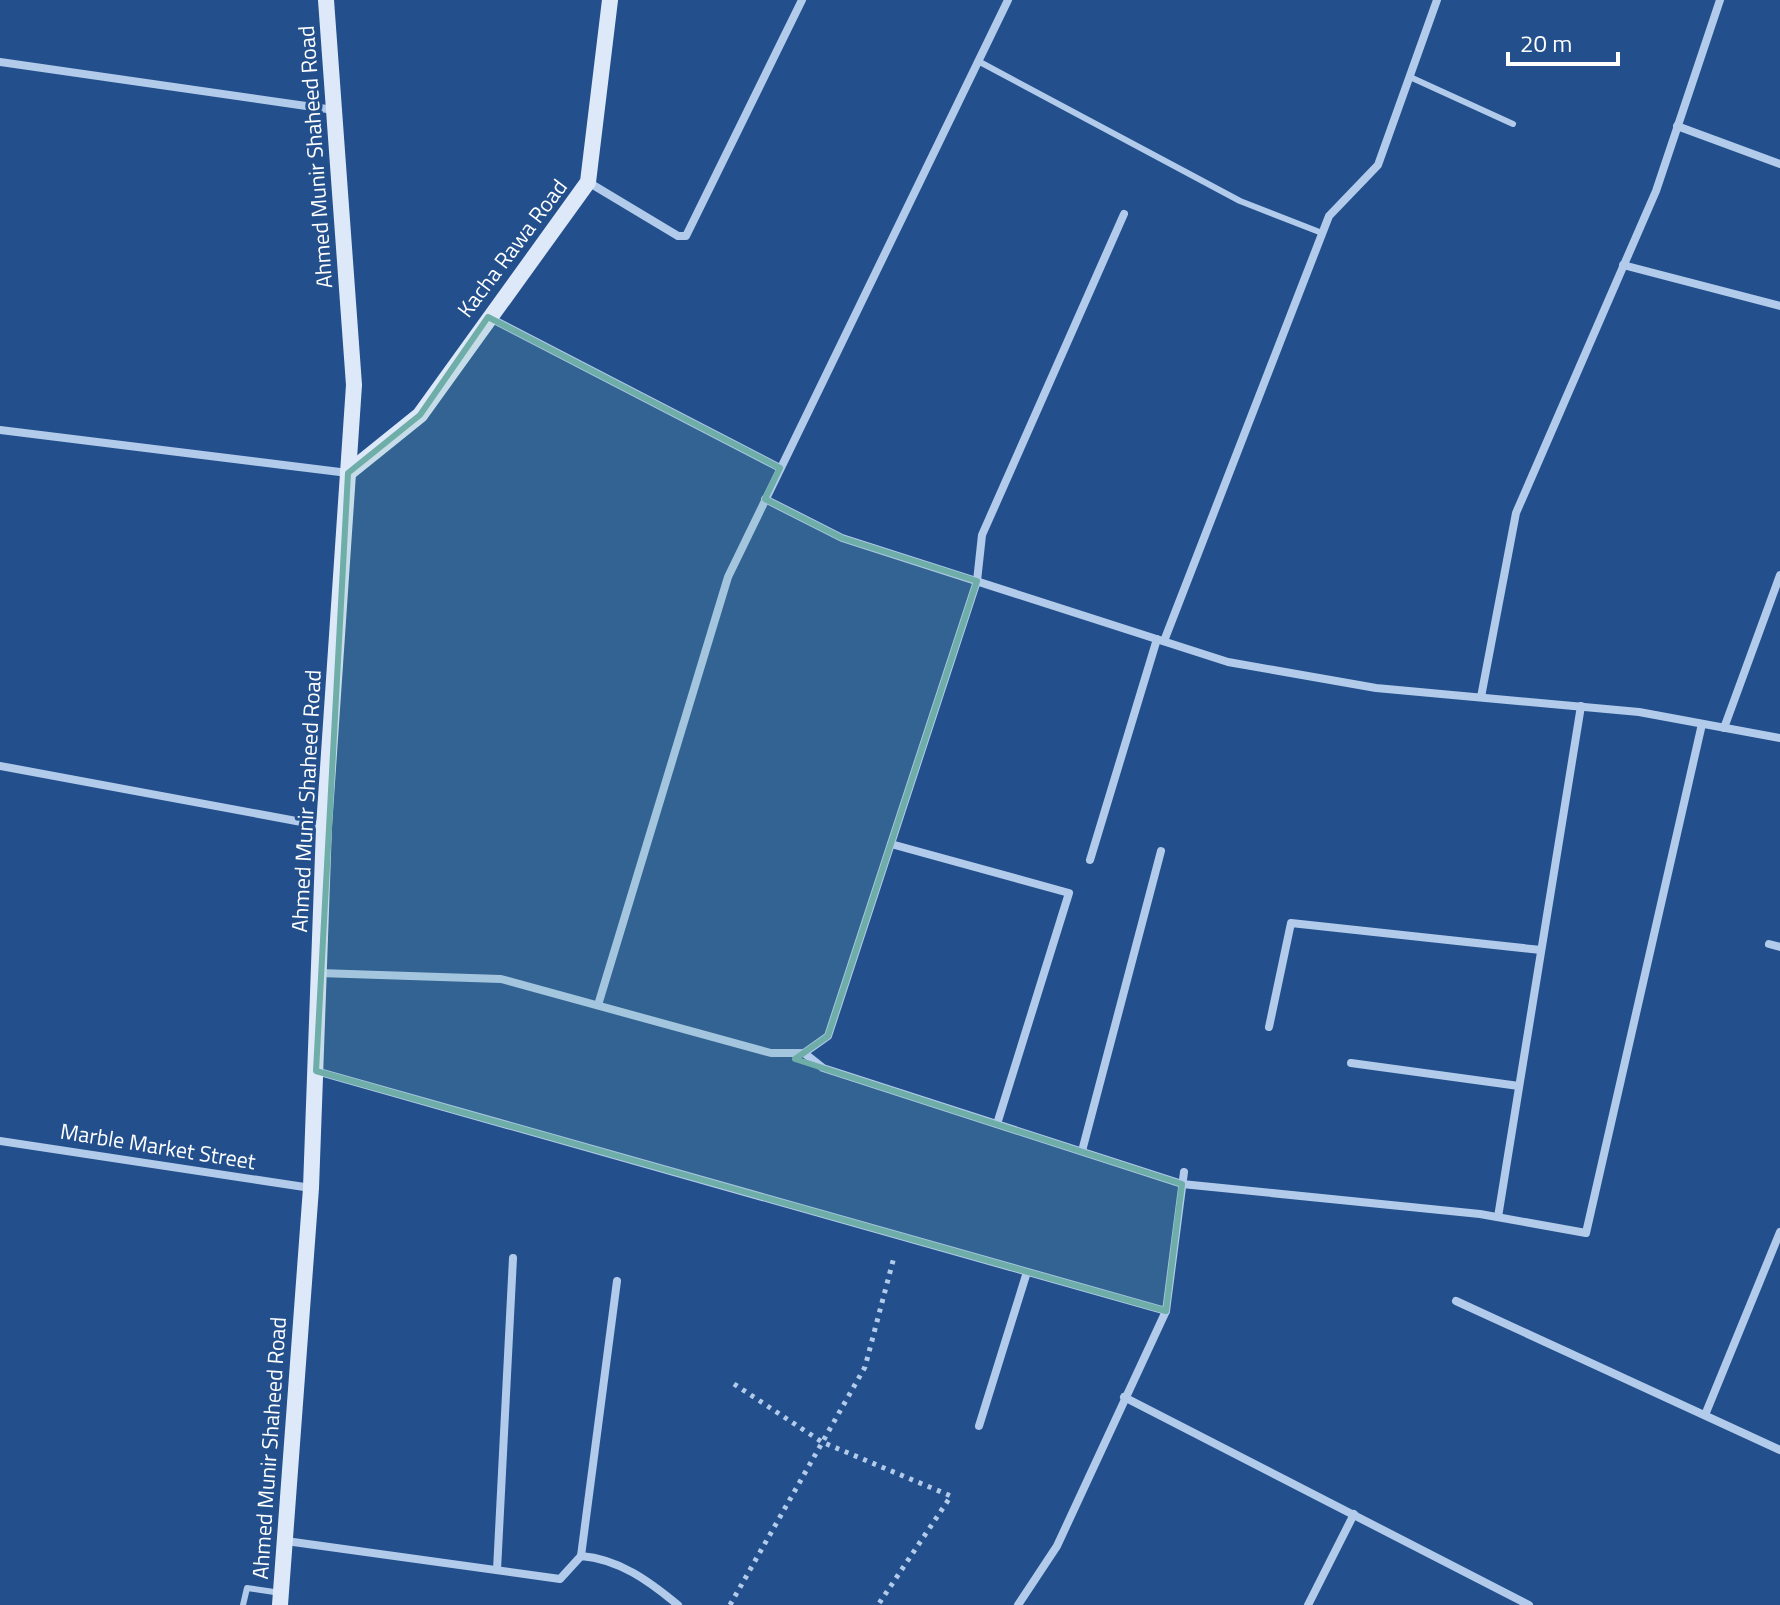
<svg xmlns="http://www.w3.org/2000/svg" width="1780" height="1605" font-family="'Titillium Web',sans-serif">
<rect width="100%" height="100%" fill="#23508c"/>
<g fill="none" stroke-linecap="round" stroke-linejoin="round">
<g stroke="#b2cbeb" stroke-width="5" stroke-dasharray="4 6" stroke-linecap="butt">
<path d="M734,1384l88,58 129,54 -73,109"/>
<path d="M730,1605l135,-238 29,-110"/>
</g>
<g stroke="#b2cbeb" stroke-width="6">
<path d="M978,61l262,140 82,32"/>
<path d="M1410,77l103,47"/>
<path d="M243,1605l4,-17 34,5"/>
</g>
<g stroke="#b2cbeb" stroke-width="8">
<path d="M0,62l334,48"/>
<path d="M1677,126l103,38"/>
<path d="M588,182l90,54h8l116,-236"/>
<path d="M1623,265l157,41"/>
<path d="M490,318l290,150"/>
<path d="M0,430l348,43"/>
<path d="M765,499l77,39 386,124 148,26 263,24 141,26"/>
<path d="M1164,641l165,-425 49,-51 59,-165"/>
<path d="M1481,697l35,-184 140,-322 64,-191"/>
<path d="M1724,728l56,-153"/>
<path d="M0,766l323,60"/>
<path d="M891,844l178,49 -72,231"/>
<path d="M1090,860l67,-221"/>
<path d="M1769,944l11,3"/>
<path d="M319,973l182,6 270,74h33l24,-17 149,-455 5,-46 142,-321"/>
<path d="M598,1005l130,-428 280,-577"/>
<path d="M1269,1027l22,-104 250,27"/>
<path d="M804,1053l19,15 359,116 298,30 106,19 116,-509"/>
<path d="M1351,1063l168,23"/>
<path d="M316,1071l850,240"/>
<path d="M0,1141l311,47"/>
<path d="M1082,1151l79,-300"/>
<path d="M1498,1217l83,-511"/>
<path d="M1456,1301l324,149"/>
<path d="M1124,1397l405,208"/>
<path d="M1705,1415l75,-183"/>
<path d="M979,1426l48,-154"/>
<path d="M286,1541l274,38 21,-23c38,3 68,25 97,49"/>
<path d="M581,1556l36,-275"/>
<path d="M497,1570l16,-312"/>
<path d="M1018,1605l39,-59 109,-235 18,-139"/>
<path d="M1308,1605l46,-91"/>
</g>
<g stroke="#dde9f9" stroke-width="16">
<path d="M348,473l72,-58 168,-233 22,-182"/>
<path d="M280,1605l31,-417 13,-361 30,-442 -28,-385"/>
</g>
</g>
<path fill="#6fada8" fill-opacity="0.2" stroke="#6fada8" stroke-width="6" stroke-linejoin="round" d="M488,317l292,151 -15,31 77,39 135,43 -149,455 -33,23 387,125 -16,127 -850,-240 32,-598 72,-58z"/>
<g text-anchor="middle" stroke-width="6" stroke-linejoin="round" paint-order="stroke">
<g font-size="22" fill="#fff" stroke="#23508c">
<text transform="translate(315 157) rotate(-94)" y="8">Ahmed Munir Shaheed Road</text>
<text transform="translate(512 248) rotate(-53)" y="8">Kacha Rawa Road</text>
<text transform="translate(306 801) rotate(-87)" y="8">Ahmed Munir Shaheed Road</text>
<text transform="translate(158 1146) rotate(9)" y="8">Marble Market Street</text>
<text transform="translate(269 1448) rotate(-86)" y="8">Ahmed Munir Shaheed Road</text>
</g>
</g>
<path d="M1508 52v12h110v-12" fill="none" stroke="#ffffff" stroke-width="4"/>
<text x="1520" y="52" font-size="24" fill="#ffffff" stroke="#23508c" stroke-width="6" paint-order="stroke">20 m</text>
</svg>
